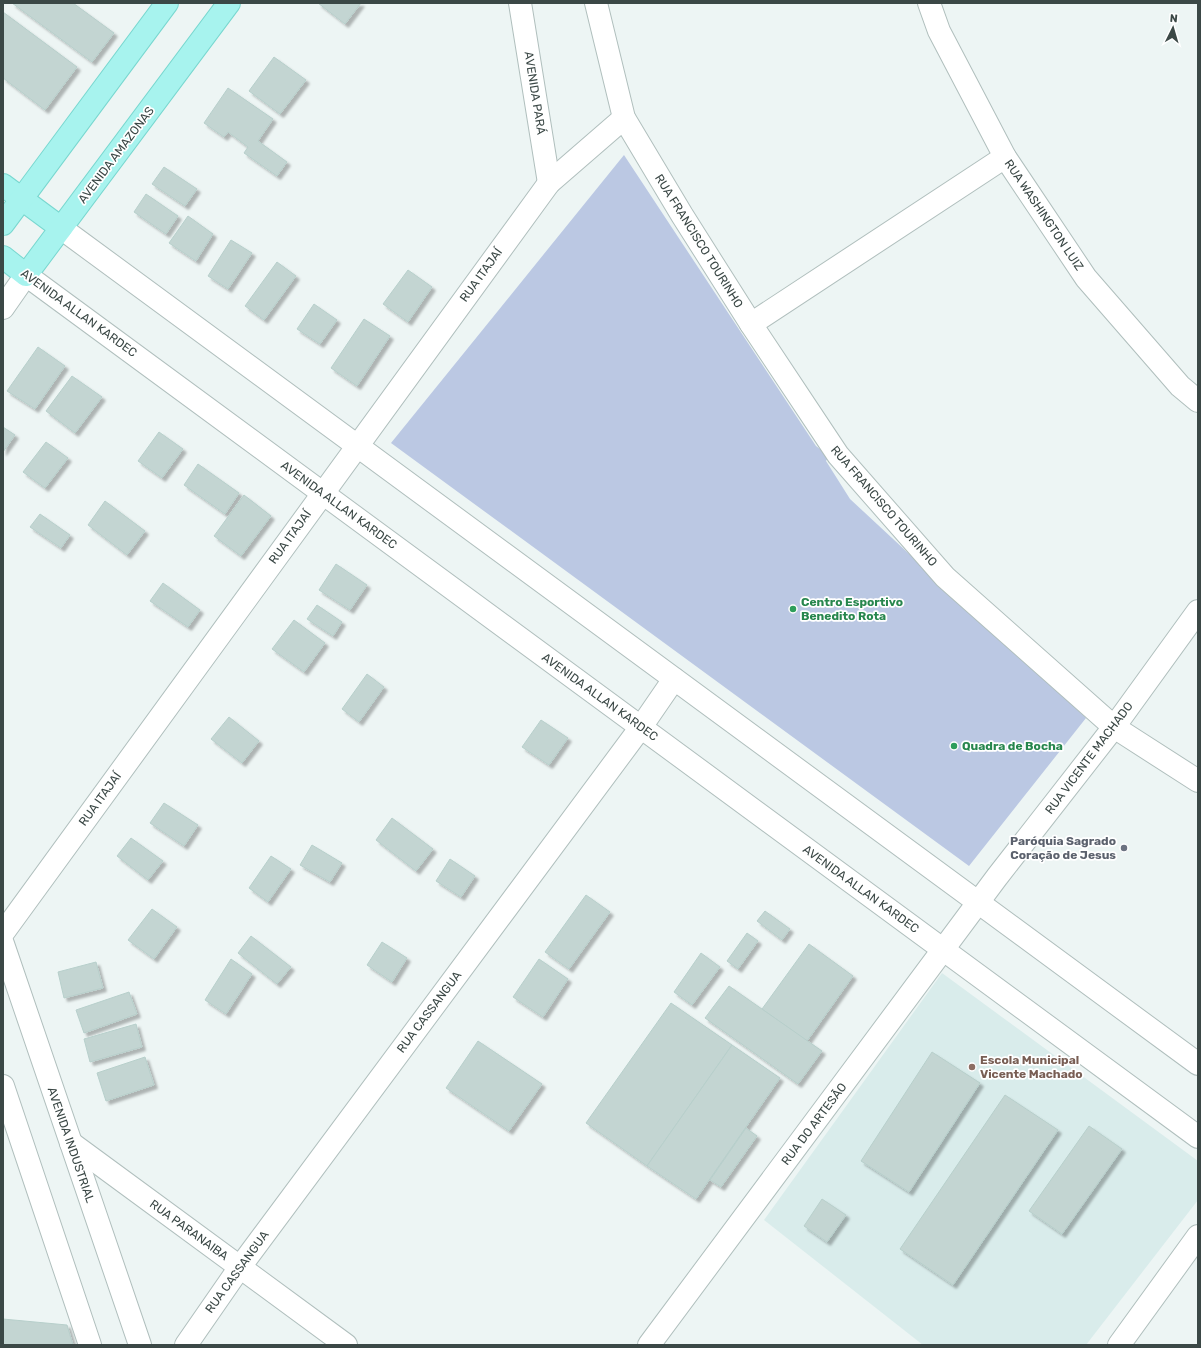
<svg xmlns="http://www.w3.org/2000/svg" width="1201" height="1348" font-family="Rubik,sans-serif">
<defs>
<filter id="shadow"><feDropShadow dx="3.5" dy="3.5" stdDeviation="1" flood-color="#0004"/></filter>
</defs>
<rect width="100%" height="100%" fill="#edf5f4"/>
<path fill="#d9eceb" d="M942,973l256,188v39l-112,145h-163l-159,-125z"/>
<path fill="#bbc8e3" d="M624,155l192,291 13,10 -3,5 24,38 236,219 -117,148 -578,-423z"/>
<g fill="#c3d5d2" stroke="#b7cfcb" filter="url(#shadow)">
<path d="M12,3h61l41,30 -22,29z"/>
<path d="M318,3h43l-16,21z"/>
<path d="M3,12l74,55 -32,43 -42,-32z"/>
<path d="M274,57l32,23 -26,34 -31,-23z"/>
<path d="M228,88l45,31 -15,22 29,21 -10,14 -33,-23 4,-6 -20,-15 -4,5 -20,-14z"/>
<path d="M164,167l33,22 -12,17 -33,-22z"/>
<path d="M146,194l32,22 -12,18 -32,-22z"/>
<path d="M188,216l25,18 -17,27 -27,-18z"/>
<path d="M231,240l21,13 -24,36 -20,-13z"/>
<path d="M277,262l19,14 -32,44 -19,-14z"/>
<path d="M408,270l24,17 -24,35 -25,-18z"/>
<path d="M314,304l23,16 -17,24 -23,-15z"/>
<path d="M364,319l26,17 -33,50 -26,-18z"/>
<path d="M38,347l27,19 -30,43 -28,-18z"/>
<path d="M72,376l30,21 -27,36 -29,-22z"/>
<path d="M3,427l12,8 -12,17z"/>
<path d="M159,432l24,17 -21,29 -24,-17z"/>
<path d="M46,442l22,16 -23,30 -22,-16z"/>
<path d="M198,464l41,29 -14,21 -41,-29z"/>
<path d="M244,495l27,21 -30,40 -27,-20z"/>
<path d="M105,501l40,30 -18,24 -39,-30z"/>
<path d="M40,514l30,21 -9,13 -31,-21z"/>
<path d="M336,564l31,21 -17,25 -31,-20z"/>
<path d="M163,583l37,27 -12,17 -38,-26z"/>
<path d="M317,605l25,17 -9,14 -26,-17z"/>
<path d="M294,620l31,23 -21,29 -32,-23z"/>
<path d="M367,674l17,13 -25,35 -17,-13z"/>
<path d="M229,717l30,24 -17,22 -31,-24z"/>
<path d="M541,720l27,18 -19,27 -27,-18z"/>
<path d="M164,803l34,22 -14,21 -34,-23z"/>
<path d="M392,818l41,31 -17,22 -40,-31z"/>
<path d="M131,838l32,23 -15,19 -31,-24z"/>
<path d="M312,845l30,18 -12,19 -30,-17z"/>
<path d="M271,856l20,13 -23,33 -19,-14z"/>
<path d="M450,859l25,17 -14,21 -25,-16z"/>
<path d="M586,895l24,17 -41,57 -24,-17z"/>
<path d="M152,909l25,18 -23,32 -26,-19z"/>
<path d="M765,911l25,18 -8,11 -25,-19z"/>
<path d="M747,933l11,8 -20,28 -11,-8z"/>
<path d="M251,936l40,31 -14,17 -39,-31z"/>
<path d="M382,942l25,16 -15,24 -25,-17z"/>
<path d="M809,944l44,32 -46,65 -45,-32z"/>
<path d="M701,953l19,14 -28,38 -18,-13z"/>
<path d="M231,959l21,15 -26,40 -21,-14z"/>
<path d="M539,959l29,20 -25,38 -30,-20z"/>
<path d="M96,962l7,26 -39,10 -6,-26z"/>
<path d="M729,986l93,65 -24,33 -93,-66z"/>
<path d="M129,992l8,22 -53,19 -8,-23z"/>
<path d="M671,1003l61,42 -85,121 -61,-43z"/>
<path d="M136,1024l6,23 -52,15 -6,-23z"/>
<path d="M478,1041l64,43 -33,47 -63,-43z"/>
<path d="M732,1045l48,33 -84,121 -49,-33z"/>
<path d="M932,1052l48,31 -71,109 -48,-31z"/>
<path d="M145,1057l9,28 -48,16 -9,-28z"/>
<path d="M1005,1095l53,35 -105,155 -53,-36z"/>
<path d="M1089,1126l33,23 -60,85 -33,-23z"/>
<path d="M746,1128l11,8 -36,51 -11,-7z"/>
<path d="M822,1199l24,16 -19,27 -23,-16z"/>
<path d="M3,1319l64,6 6,20h-70z"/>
</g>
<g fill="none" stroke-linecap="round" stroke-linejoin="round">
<g stroke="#b0bfbd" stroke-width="24">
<g id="minor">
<path d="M520,3l29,180"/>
<path d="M596,3l28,115 58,97 69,109 87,131 107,122 169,150 84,54"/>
<path d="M929,3l10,28 66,126 81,121 94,108 18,15"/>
<path d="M61,228l1137,836"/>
<path d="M3,308l23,-33 1172,862"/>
<path d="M751,324l254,-167"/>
<path d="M3,933l546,-750 75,-65"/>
<path d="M3,944l137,401"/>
<path d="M3,1086l87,259"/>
<path d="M71,1143l275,202"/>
<path d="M186,1345l54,-78 401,-540 33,-48"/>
<path d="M649,1345l348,-468 117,-150 84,-116"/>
<path d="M1119,1345l79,-109"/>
</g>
</g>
<g stroke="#78d7cf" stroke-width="24">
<g id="major">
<path d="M3,185l58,43"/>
<path d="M3,224l164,-221"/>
<path d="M3,257l23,18 203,-272"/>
</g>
</g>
<use href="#minor" stroke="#fff" stroke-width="22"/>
<use href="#major" stroke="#a7f3ee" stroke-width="22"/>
</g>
<g fill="#2e9e5b" stroke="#fff" stroke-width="1.5">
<circle cx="793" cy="609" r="4"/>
<circle cx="954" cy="746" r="4"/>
</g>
<circle fill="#6b7280" stroke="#fff" stroke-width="1.5" cx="1124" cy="848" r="4"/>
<circle fill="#8d6e63" stroke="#fff" stroke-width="1.5" cx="972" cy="1067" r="4"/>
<g text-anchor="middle" stroke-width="3.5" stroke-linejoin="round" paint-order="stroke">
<g font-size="12" fill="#3b4846" stroke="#fff">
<text transform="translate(535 93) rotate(81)" y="4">AVENIDA PARÁ</text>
<text transform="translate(116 155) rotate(-53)" y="4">AVENIDA AMAZONAS</text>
<text transform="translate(1044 215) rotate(56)" y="4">RUA WASHINGTON LUIZ</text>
<text transform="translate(699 241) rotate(58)" y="4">RUA FRANCISCO TOURINHO</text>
<text transform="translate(481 275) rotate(-54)" y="4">RUA ITAJAÍ</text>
<text transform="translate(79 313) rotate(36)" y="4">AVENIDA ALLAN KARDEC</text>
<text transform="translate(339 505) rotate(36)" y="4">AVENIDA ALLAN KARDEC</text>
<text transform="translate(884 506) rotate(49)" y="4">RUA FRANCISCO TOURINHO</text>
<text transform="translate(290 537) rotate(-54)" y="4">RUA ITAJAÍ</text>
<text transform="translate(600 697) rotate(36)" y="4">AVENIDA ALLAN KARDEC</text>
<text transform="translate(1089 758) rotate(-53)" y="4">RUA VICENTE MACHADO</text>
<text transform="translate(100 799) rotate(-54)" y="4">RUA ITAJAÍ</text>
<text transform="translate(861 889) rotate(36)" y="4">AVENIDA ALLAN KARDEC</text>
<text transform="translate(429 1012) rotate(-53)" y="4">RUA CASSANGUA</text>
<text transform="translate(814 1124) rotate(-53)" y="4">RUA DO ARTESÃO</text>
<text transform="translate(71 1145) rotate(71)" y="4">AVENIDA INDUSTRIAL</text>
<text transform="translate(189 1230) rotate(36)" y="4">RUA PARANAIBA</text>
<text transform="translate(237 1272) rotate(-54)" y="4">RUA CASSANGUA</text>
</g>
<g font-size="12" font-weight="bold" fill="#27864d" stroke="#fff" text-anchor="start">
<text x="801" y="606">Centro Esportivo<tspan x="801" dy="14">Benedito Rota</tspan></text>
<text x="962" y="750">Quadra de Bocha</text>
</g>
<g font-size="12" font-weight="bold" fill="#5b616d" stroke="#fff" text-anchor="end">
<text x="1116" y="845">Paróquia Sagrado<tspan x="1116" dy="14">Coração de Jesus</tspan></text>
</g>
<g font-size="12" font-weight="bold" fill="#785e54" stroke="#fff" text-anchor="start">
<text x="980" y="1064">Escola Municipal<tspan x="980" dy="14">Vicente Machado</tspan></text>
</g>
</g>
<rect width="1201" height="1348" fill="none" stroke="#3b4846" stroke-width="8"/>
<g transform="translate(1173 28) rotate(5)" stroke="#ffffff" stroke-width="3" paint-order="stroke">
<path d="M0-3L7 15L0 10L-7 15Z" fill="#3b4846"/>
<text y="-6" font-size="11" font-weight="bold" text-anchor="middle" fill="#3b4846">N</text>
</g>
</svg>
